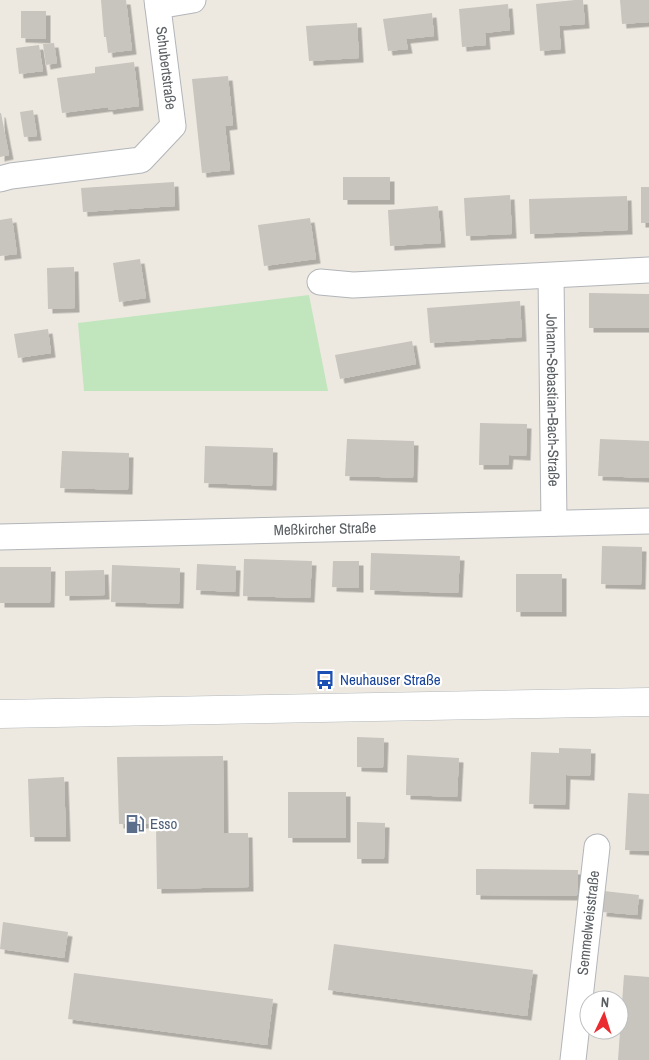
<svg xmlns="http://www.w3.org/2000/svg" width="649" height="1060" font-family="'Archivo Narrow',sans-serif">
<defs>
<filter id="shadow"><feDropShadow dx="4.5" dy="4.5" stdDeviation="0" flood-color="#0004"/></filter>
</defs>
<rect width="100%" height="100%" fill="#ede9e1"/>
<path fill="#c1e5bd" d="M309,295l19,96h-244l-6,-68z"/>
<g fill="#c8c4be" filter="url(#shadow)">
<path d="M101,0h25l6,50 -24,3 -2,-16h-2z"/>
<path d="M575,0h8l2,24 -26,2 2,23 -21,2 -4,-47z"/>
<path d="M620,0h29v22l-27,2z"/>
<path d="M508,4l2,26 -25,3 1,12 -24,2 -3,-38z"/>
<path d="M21,11h25v28l-25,-1z"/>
<path d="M432,13l2,23 -28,3 2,10 -20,2 -5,-32z"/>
<path d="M357,23l2,35 -50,3 -3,-35z"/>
<path d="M54,43l3,20 -11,2 -3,-21z"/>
<path d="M39,45l4,26 -24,3 -3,-26z"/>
<path d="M134,62l5,44 -30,4 -1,-3 -46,6 -5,-35 38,-5v-6z"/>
<path d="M228,76l5,49 -8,1 5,44 -28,3 -10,-94z"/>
<path d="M33,110l4,26 -13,1 -4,-25z"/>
<path d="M0,113h1l8,42 -9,2z"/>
<rect x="343" y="177" width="47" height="23"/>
<path d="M174,182l1,24 -92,6 -2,-24z"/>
<rect x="641" y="187" width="8" height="36"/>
<path d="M510,195l2,39 -46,2 -2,-38z"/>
<path d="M627,196l1,34 -98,4 -1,-35z"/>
<path d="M438,206l3,37 -51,3 -2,-36z"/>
<path d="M12,218l5,36 -17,2v-36z"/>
<path d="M310,218l6,41 -52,7 -6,-41z"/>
<path d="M140,259l6,39 -27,4 -6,-39z"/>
<path d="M74,267l1,41 -27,1 -1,-41z"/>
<path d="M589,293l60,1v34h-60z"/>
<path d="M520,301l2,36 -92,6 -3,-35z"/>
<path d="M48,329l3,24 -33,5 -4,-24z"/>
<path d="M412,341l4,23 -76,15 -5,-24z"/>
<path d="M480,423l47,1 -1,32 -17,-1 -1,10h-29z"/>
<path d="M347,439l67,2 -1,37 -68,-2z"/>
<path d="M600,439l49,2v37l-51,-2z"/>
<path d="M205,446l68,2 -1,38 -68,-3z"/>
<path d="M62,451l67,2 -1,37 -68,-2z"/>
<path d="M602,546l40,1 -1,38 -40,-1z"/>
<path d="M371,553l89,3 -2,37 -88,-3z"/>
<path d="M244,559l68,2 -2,37 -67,-2z"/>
<path d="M333,561h26v27l-27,-1z"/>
<path d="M197,564l39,2 -1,26 -39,-2z"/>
<path d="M112,565l68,3 -1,36 -68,-2z"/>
<path d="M0,567h51l-1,36h-50z"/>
<path d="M104,570l1,25 -40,1v-25z"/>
<rect x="516" y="574" width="46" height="38"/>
<path d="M357,737l27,1 -1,30 -26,-1z"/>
<path d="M559,748l32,1 -1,27 -24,-1 -1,30 -36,-1 2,-52 28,1z"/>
<path d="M407,755l52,3 -2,39 -51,-2z"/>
<path d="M223,756l1,77h24l1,54 -92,2 -1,-65h-37l-2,-67z"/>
<path d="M64,777l2,60h-36l-2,-58z"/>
<rect x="288" y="792" width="58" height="46"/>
<path d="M628,793l21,1v57l-24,-1z"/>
<path d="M357,822l28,1 -1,36h-27z"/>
<path d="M476,869l102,1 -1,26 -101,-1z"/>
<path d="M604,891l35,4 -2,20 -35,-3z"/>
<path d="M3,922l65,10 -4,26 -64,-9z"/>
<path d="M334,944l199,26 -6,46 -199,-26z"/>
<path d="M74,973l199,26 -6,46 -199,-26z"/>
<path d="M624,975l25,2v83h-31z"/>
</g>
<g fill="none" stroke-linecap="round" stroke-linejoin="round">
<g stroke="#b2b5b9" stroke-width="27">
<g id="street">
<path d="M158,6l35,-6"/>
<path d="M0,179l11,-3 130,-16 32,-34 -16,-126"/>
<path id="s1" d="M551,276l3,247"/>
<path d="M320,282l33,3 296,-15"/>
<path id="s2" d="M0,537l649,-16"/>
<path id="s3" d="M573,1060l24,-213"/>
</g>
</g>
<g stroke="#b3b8bc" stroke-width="29">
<path id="secondary" d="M0,714l649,-12"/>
</g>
<use href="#street" stroke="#fff" stroke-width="25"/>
<use href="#secondary" stroke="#fff" stroke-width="28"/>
</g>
<defs>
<g id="bus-bare" transform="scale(1.5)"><path d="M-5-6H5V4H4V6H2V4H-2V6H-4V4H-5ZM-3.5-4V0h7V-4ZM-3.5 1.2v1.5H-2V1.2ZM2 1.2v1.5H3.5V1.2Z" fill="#1a4fb4" stroke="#fff" stroke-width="2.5" paint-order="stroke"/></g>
<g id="fuel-bare" transform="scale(1.5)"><path d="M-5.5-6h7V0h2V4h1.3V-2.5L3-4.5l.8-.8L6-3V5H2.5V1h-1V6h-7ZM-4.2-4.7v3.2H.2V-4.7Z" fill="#5c6f8a" stroke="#fff" stroke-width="2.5" paint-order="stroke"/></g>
</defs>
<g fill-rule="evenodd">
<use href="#bus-bare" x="325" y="680"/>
<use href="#fuel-bare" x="135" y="824"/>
</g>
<g text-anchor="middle" stroke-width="4.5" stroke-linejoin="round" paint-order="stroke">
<g font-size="15" fill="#5a5f63" stroke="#fff">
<text transform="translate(166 68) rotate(83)" y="5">Schubertstraße</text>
<text dy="5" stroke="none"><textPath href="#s1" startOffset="124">Johann-Sebastian-Bach-Straße</textPath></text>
<text dy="5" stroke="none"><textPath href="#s2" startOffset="325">Meßkircher Straße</textPath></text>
<text dy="5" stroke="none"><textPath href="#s3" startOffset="138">Semmelweisstraße</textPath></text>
</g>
<g font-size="15" fill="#164399" stroke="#fff" text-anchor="start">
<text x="340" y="685">Neuhauser Straße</text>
</g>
<g font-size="15" fill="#4e5e75" stroke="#fff" text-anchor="start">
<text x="150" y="829">Esso</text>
</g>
</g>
<g transform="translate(604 1015) rotate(4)"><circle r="24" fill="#ffffff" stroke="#bdbfc1"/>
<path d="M0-4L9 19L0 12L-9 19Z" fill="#ea2b2f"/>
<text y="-8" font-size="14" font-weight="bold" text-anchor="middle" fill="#5a5f63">N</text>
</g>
</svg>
